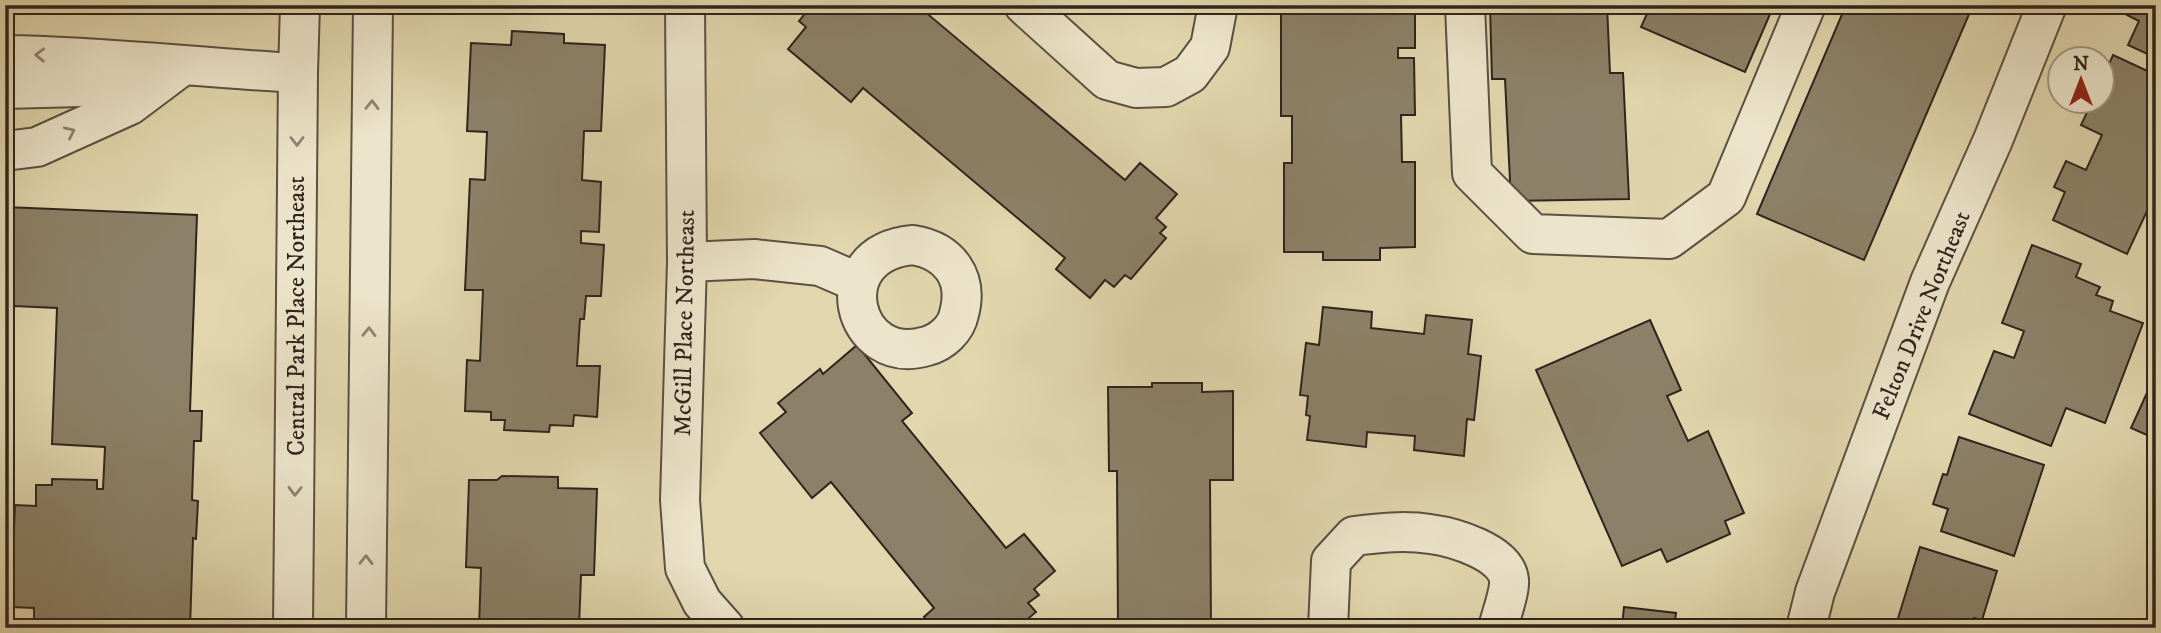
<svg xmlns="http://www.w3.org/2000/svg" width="2161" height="633" font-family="'IM FELL DW Pica',serif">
<rect width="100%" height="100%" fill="#e1d6ad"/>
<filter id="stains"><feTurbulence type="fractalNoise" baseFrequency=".00286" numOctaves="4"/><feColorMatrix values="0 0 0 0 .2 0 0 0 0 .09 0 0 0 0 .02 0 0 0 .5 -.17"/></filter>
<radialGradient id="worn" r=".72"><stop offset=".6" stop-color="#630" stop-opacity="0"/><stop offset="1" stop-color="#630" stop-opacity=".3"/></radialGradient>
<g fill="#8c8168" stroke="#30241e" stroke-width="2">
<path d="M812,5h117l-5,6 201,169 15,-17 37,31 -21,24 10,9 -6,6 6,5 -35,41 -6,-4 -11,12 -9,-7 -15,18 -34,-29 9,-11 -202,-170 -12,14 -63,-53 18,-22 -7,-6z"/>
<path d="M1281,5h134v43h-17v10h16l1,57h-14l1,47h13v85l-35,1v12h-57v-8h-39v-89h8v-47h-11z"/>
<path d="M1490,5h117l3,68h13l6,126 -118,2 -6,-122h-13z"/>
<path d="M1651,5h123l-29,67 -104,-45z"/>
<path d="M1846,5h127l-109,255 -107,-46z"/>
<path d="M2131,5h25v53l-28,-13 11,-24 -12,-6z"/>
<path d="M512,31l52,3v9l41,2 -4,86h-17l-2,49 19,2 -2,50 -18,-1v12l23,2 -3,51h-15l-2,23h-4l-3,47h23l-3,51 -23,-2 -1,11 -23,-1 -1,7 -45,-2 1,-10h-14v-8l-26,-1 2,-51 13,1 3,-71h-18l5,-111 15,1 2,-48 -20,-1 4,-88 40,2z"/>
<path d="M2113,55l43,20v140l-9,-4 -20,43 -74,-34 12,-28 -11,-5 12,-26 20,9 16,-35 -21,-10 11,-23h10v-22z"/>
<path d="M5,207l192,8 -7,196h12l-1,30h-7l-2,59 6,1 -2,38 -3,-1 -3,90h-156v-20l-23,-1 4,-102 21,1v-21h16v-6l45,1v9h6l2,-42 -53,-3 5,-136 -43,-2 -2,45h-7z"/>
<path d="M2032,245l49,19 -5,13 24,10 -4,8 17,6 -3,10 33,12 -38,100 -39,-15 -15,38 -82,-32 25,-63 20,7 10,-27 -22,-8z"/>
<path d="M1323,307l49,5 -1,16 53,6 2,-19 46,5 -4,34 13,2 -7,64 -7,-1 -3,37 -50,-6 1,-14 -48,-4 -1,15 -59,-7 3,-24 -4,-1 2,-19 -8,-1 6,-52 13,2z"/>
<path d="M1650,320l31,70 -14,6 21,45 20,-10 36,82 -19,8 5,13 -63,28 -6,-13 -39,17 -86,-196z"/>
<path d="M857,345l55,68 -10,8 104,127 18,-14 31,37 -21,18 5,6 -11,8 8,9 -19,16h-85l-8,-11 10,-9 -103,-126 -19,16 -52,-65 26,-21 -8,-9 42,-34 3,5z"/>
<path d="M2156,373v66l-25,-11z"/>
<path d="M1152,383h50v9l31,-1v89h-23l1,148h-93l-1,-157h-8l-1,-84h44z"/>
<path d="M1959,437l85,28 -30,91 -73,-25 7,-22 -15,-5 10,-30 4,1z"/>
<path d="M502,476l56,1v11l39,1 -3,86h-13l-2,53h-100l2,-60 -15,-1 3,-87h28z"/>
<path d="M1920,547l77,24 -15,49 -8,-2 -3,10h-76z"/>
<path d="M1624,607l52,6 -2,15h-99l1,-7 46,5z"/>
</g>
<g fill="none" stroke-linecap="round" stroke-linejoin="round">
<g stroke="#5c5042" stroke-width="42">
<g id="minor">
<path d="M685,5l2,257 -7,238 5,68 17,34 23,26"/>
<path d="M1024,5l83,75 29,8 30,-1 24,-13 20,-27 8,-42"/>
<path d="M1465,5l7,168 61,61 136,5 57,-42 80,-192"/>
<path d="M5,55c98,1 195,13 293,18"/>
<path d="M5,89l75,-2 54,-23"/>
<path d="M5,151l32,-4 93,-42 52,-39"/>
<path d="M913,245c36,6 56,32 46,69 -3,15 -17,28 -32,32 -75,23 -104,-93 -14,-101z"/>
<path d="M687,262l67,-3 66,7 37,16"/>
<path d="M293,628l5,-555 2,-68"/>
<path d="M366,628l7,-623"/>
<path d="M1328,628l3,-67 23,-25c25,-3 51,-6 76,-2 23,3 76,18 79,46 1,12 -8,35 -11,48"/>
<path d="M1806,628l9,-36 115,-310 63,-142 54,-135"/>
</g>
</g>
<use href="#minor" stroke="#ece4ca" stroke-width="38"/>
</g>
<defs><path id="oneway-chevron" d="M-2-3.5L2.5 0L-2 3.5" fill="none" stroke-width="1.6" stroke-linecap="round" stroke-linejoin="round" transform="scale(1.75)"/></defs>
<g stroke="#8e8474">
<use href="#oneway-chevron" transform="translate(40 55) rotate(-179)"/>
<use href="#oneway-chevron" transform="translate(372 105) rotate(-89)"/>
<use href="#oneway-chevron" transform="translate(70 132) rotate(-25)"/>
<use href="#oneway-chevron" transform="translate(297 141) rotate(90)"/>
<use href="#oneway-chevron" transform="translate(369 332) rotate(-89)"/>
<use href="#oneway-chevron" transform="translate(295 491) rotate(91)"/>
<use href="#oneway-chevron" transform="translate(366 560) rotate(-89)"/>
</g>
<g text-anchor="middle" stroke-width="7" stroke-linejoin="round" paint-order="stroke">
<g font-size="24" fill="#30241e" stroke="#ece4ca">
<text transform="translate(1921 315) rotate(-68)" y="8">Felton Drive Northeast</text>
<text transform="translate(296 316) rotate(-90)" y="8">Central Park Place Northeast</text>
<text transform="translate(684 323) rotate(-89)" y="8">McGill Place Northeast</text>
</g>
</g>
<rect width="2161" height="633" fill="none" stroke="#e1d6ad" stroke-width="28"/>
<rect x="7" y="7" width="2147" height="619" fill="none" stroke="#30241e" stroke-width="3.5"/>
<rect x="14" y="14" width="2133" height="605" fill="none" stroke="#30241e" stroke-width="2"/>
<g transform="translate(2081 80)"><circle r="33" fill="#ece4ca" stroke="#a19785" stroke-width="2"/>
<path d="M0-5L12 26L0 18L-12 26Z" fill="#8f2418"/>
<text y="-10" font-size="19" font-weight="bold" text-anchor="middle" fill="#30241e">N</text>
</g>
<rect width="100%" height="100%" filter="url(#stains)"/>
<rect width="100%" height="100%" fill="url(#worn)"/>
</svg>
